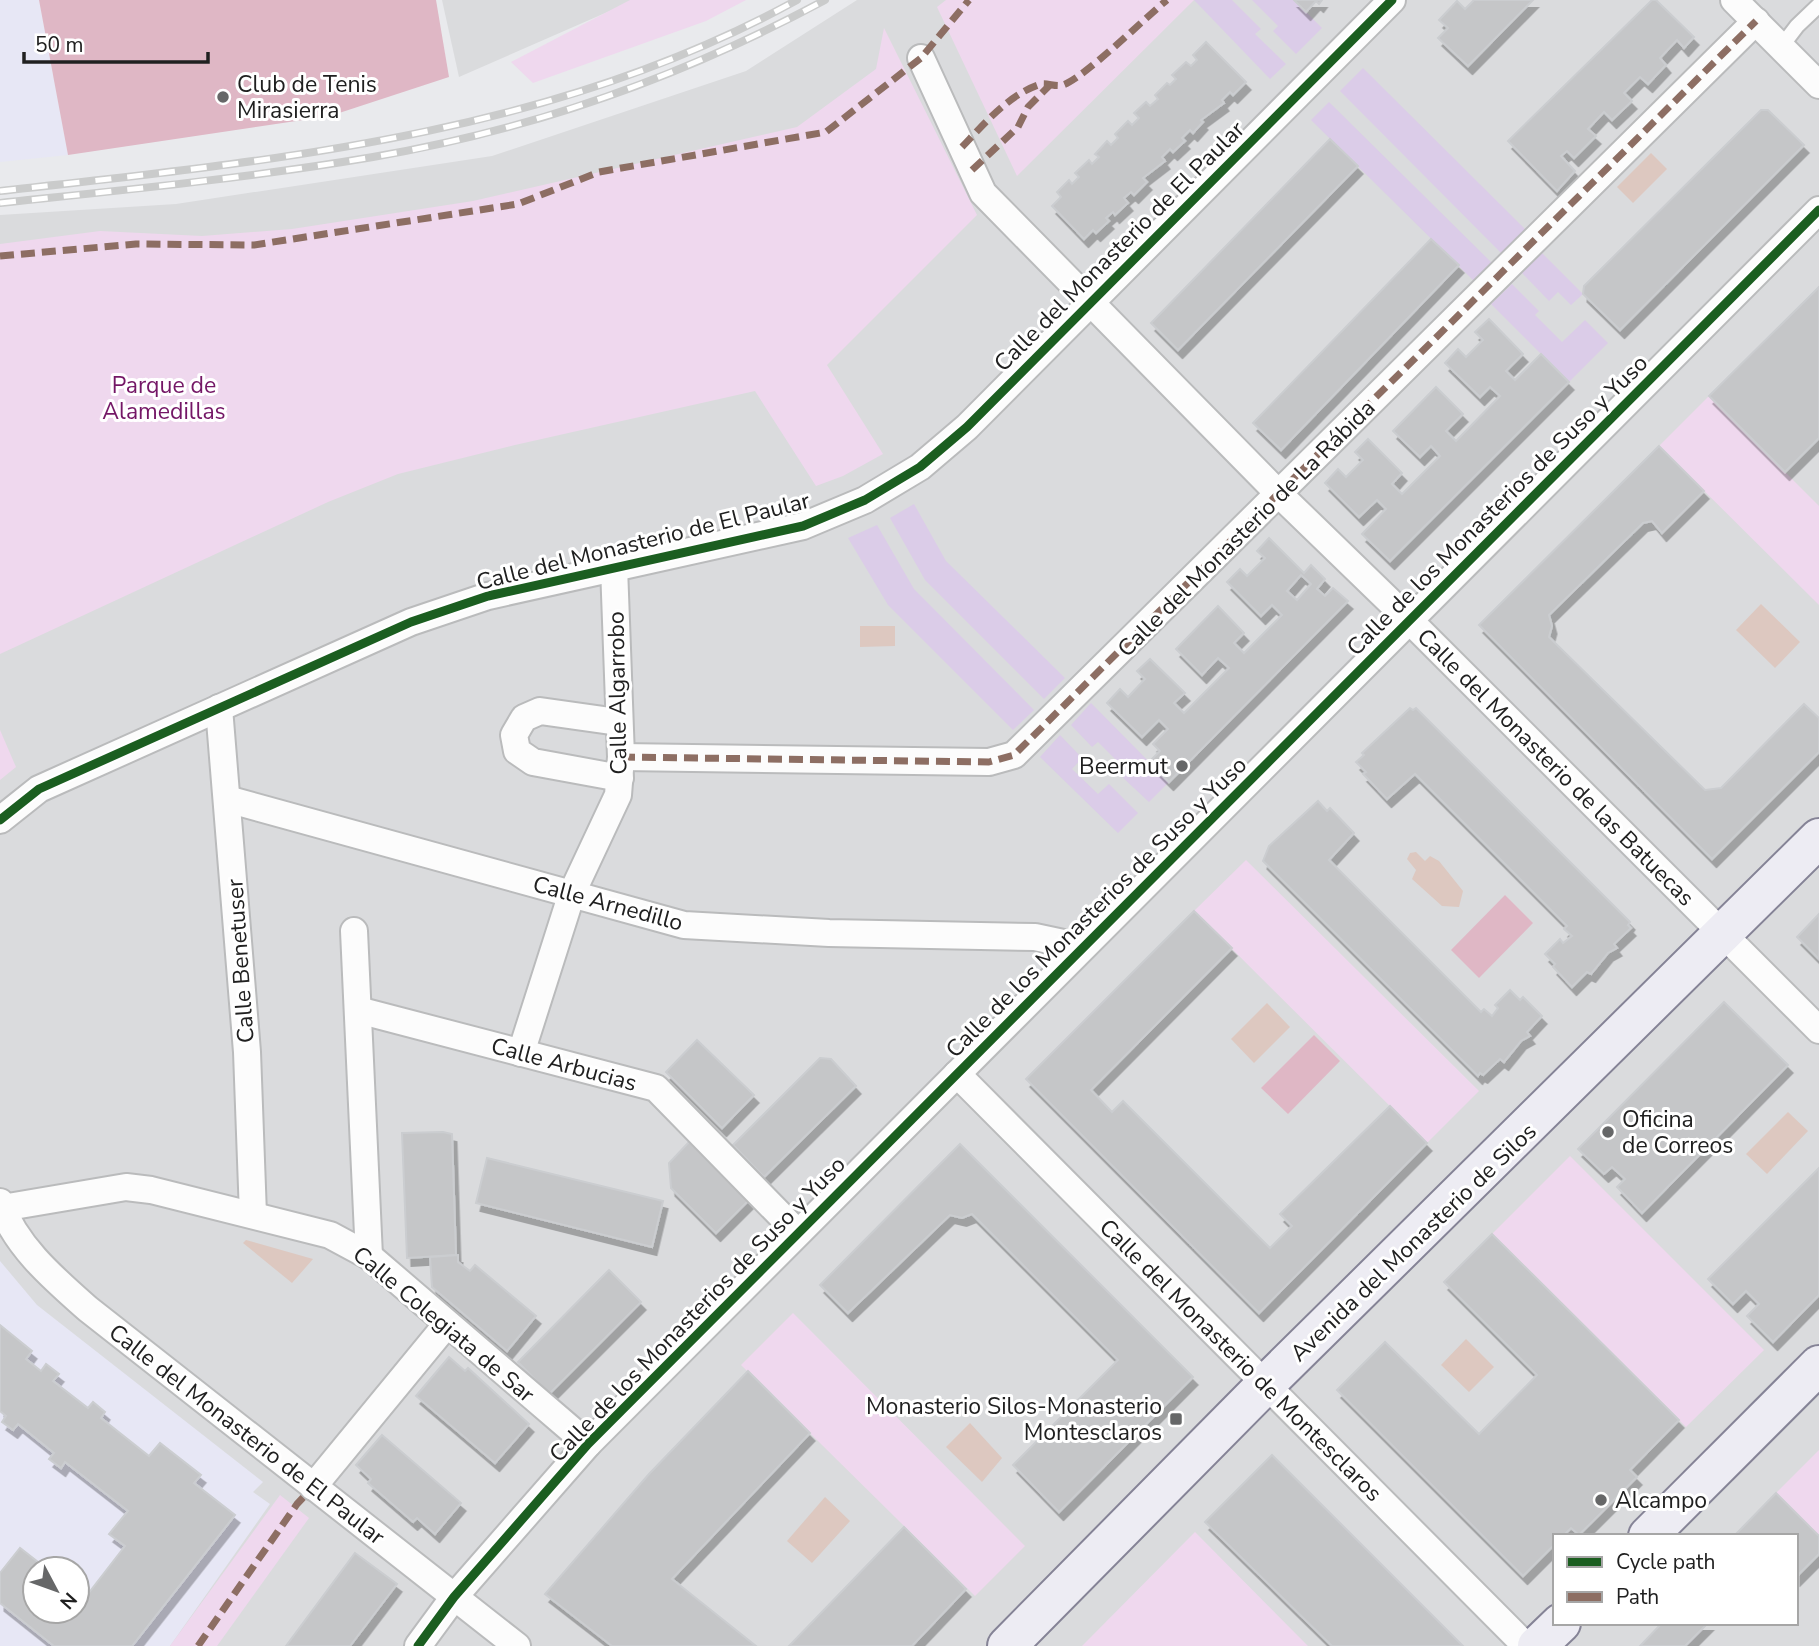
<svg xmlns="http://www.w3.org/2000/svg" width="1819" height="1646" font-family="'Nunito Sans',sans-serif">
<defs>
<filter id="shadow"><feDropShadow dx="4.5" dy="8" stdDeviation="0" flood-color="#0004"/></filter>
</defs>
<rect width="100%" height="100%" fill="#e9eaed"/>
<g fill="#dadbdd" fill-rule="evenodd">
<path d="M442,0h193l-176,77z"/>
<path d="M857,0h962v1646h-1819v-1431l176,-11 316,-48 254,-85zM1555,1536h241v87h-241zM35,1569h42v42h-42z"/>
</g>
<g fill="#e7e7f5" fill-rule="evenodd">
<path d="M0,0h39l29,155 -68,7z"/>
<path d="M0,1261l37,44 226,177 -10,10 17,12 -100,142h-170zM35,1569h42v42h-42z"/>
</g>
<g fill="#dbcce8">
<path d="M1194,0h38l29,29 -6,5 31,30 -16,15z"/>
<path d="M1252,0h42l28,28 -26,26 -23,-23 5,-5z"/>
<path d="M1363,68l165,164 -24,24 -164,-165z"/>
<path d="M1329,102l165,163 -18,18 -165,-163z"/>
<path d="M1542,253l41,41 -12,11 -13,-13 -9,9 -27,-28z"/>
<path d="M1512,284l27,27 -4,4 27,27 23,-22 23,23 -39,39 -78,-78z"/>
<path d="M914,504l32,57 119,117 -21,21 -119,-119 -35,-62z"/>
<path d="M877,525l37,64 120,121 -21,20 -125,-125 -40,-67z"/>
<path d="M1091,703l78,79 -20,20 -29,-27 5,-6 -27,-27 -6,5 -21,-22z"/>
<path d="M1060,735l22,23 -10,11 26,25 11,-10 29,29 -20,20 -78,-76z"/>
</g>
<g fill="#efd8ee">
<path d="M630,0h116l-40,21 -173,62 -22,-21z"/>
<path d="M946,0h248l-177,176 -80,-169z"/>
<path d="M884,28l93,187 -150,150 56,89 -40,22 -27,10 -61,-95 -240,54 -117,29 -70,28 -328,152v-410l100,-13 102,5 90,-7 181,-28 324,-74 79,-58z"/>
<path d="M1709,396l110,110v99l-160,-159z"/>
<path d="M0,730l16,37 -16,13z"/>
<path d="M1246,860l233,231 -52,52 -233,-232z"/>
<path d="M1570,1156l194,194 -78,77 -194,-193z"/>
<path d="M793,1313l232,233 -50,50 -234,-231z"/>
<path d="M1819,1450v86l-43,-43z"/>
<path d="M280,1495l29,23 -92,128h-47z"/>
<path d="M1195,1532l113,114h-226z"/>
</g>
<g fill="#dfb7c5">
<path d="M39,0h397l13,77 -119,39 -262,39z"/>
<path d="M1505,895l28,28 -54,55 -28,-28z"/>
<path d="M1314,1035l26,26 -52,53 -27,-26z"/>
</g>
<g fill="#ddc8c0">
<path d="M1651,153l16,16 -34,34 -16,-16z"/>
<path d="M1761,604l39,38 -25,26 -39,-38z"/>
<path d="M860,626h35v20l-35,1z"/>
<path d="M1410,853l6,-1 9,9 5,-5 9,5 24,30 -4,16 -17,-1 -30,-27 4,-9 -9,-11z"/>
<path d="M1267,1003l23,24 -36,36 -23,-24z"/>
<path d="M1788,1112l20,19 -41,43 -21,-20z"/>
<path d="M246,1240l67,19 -21,24 -49,-40z"/>
<path d="M1466,1339l28,28 -25,25 -28,-27z"/>
<path d="M970,1423l32,35 -20,24 -36,-35z"/>
<path d="M825,1497l25,24 -38,42 -25,-22z"/>
</g>
<g fill="#c5c6c8" stroke="#cbcdd0" stroke-width="2" fill-rule="evenodd" filter="url(#shadow)">
<path d="M1294,0h28l-3,4 -3,-3 -10,11z"/>
<path d="M1474,0h59l-65,66 -30,-28 10,-10 -9,-8 18,-19 8,8z"/>
<path d="M1652,0h4l38,37 -10,11 -7,-8 -17,18 6,7 -18,19 -8,-7 -16,16 8,8 -20,19 -8,-8 -16,17 8,7 -22,22 -7,-7 -6,5 14,15 -18,20 -49,-50z"/>
<path d="M1206,42l40,40 -13,13 -3,-3 -8,8 2,3 -23,17 2,2 -10,11 -3,-3 -8,8 3,3 -12,11 -3,-3 -8,8 3,4 -22,17 4,4 -13,13 -3,-3 -7,6 4,5 -13,12 -2,-3 -7,6 3,3 -13,12 -3,-3 -9,9 -32,-33 9,-9 -4,-5 12,-12 3,4 7,-7 -4,-4 14,-13 3,4 7,-7 -4,-3 12,-13 4,4 7,-7 -3,-4 13,-13 4,4 7,-7 -5,-5 12,-11 4,4 8,-7 -3,-4 12,-12 3,2 6,-6 -4,-4 14,-13 5,4 6,-6 -4,-5z"/>
<path d="M1761,110h7l36,35 -184,185 -37,-36 1,-8z"/>
<path d="M1330,139l28,27 -180,184 -27,-27z"/>
<path d="M1431,239l28,26 -178,185 -28,-27z"/>
<path d="M1819,287v151l-34,34 -76,-76z"/>
<path d="M1489,319l34,35 -17,17 9,9 26,-26 28,28 -179,179 -28,-27 24,-25 -9,-9 -18,17 -34,-34 13,-14 8,8 17,-17 -8,-8 13,-13 34,34 -10,11 10,10 38,-38 -9,-10 -11,11 -27,-26 43,-44 27,27 -17,17 10,10 44,-45 -10,-9 -10,10 -35,-34 13,-14 8,8 17,-17 -8,-8z"/>
<path d="M1659,446l45,45 -42,42 -10,-12 -9,2 -94,92 3,11 -3,11 156,153 16,-2 83,-84 15,14v34l-107,107 -233,-234z"/>
<path d="M1269,538l35,35 7,-8 14,14 -8,10 8,7 8,-8 15,13 -179,181 -20,-20 11,-11 -7,-7 15,-15 -9,-9 -17,17 -35,-34 13,-14 8,8 17,-18 -8,-8 13,-12 35,34 -11,10 10,10 45,-45 -11,-10 -16,17 -26,-26 42,-43 26,27 -10,10 10,10 38,-38 -10,-10 -11,11 -34,-34 13,-13 7,7 18,-18 -8,-7zM1301,575l10,9 -14,16 -10,-9z"/>
<path d="M1410,708l3,2 3,-2 214,214 -2,3 3,3 -17,16 3,4 -9,5 -17,21 -4,-2 -15,15 -19,-20 2,-3 -10,-10 15,-15 3,4 9,-7 -8,-7 3,-3 -152,-152 -28,25 -24,-25 3,-2 -10,-10 8,-7 -2,-2z"/>
<path d="M1318,801l9,10 3,-3 24,25 -25,27 152,152 3,-3 8,7 6,-8 -3,-3 15,-15 10,10 3,-3 19,19 -15,16 3,4 -9,5 -17,21 -4,-3 -17,16 -3,-2 -2,3 -215,-215 6,-15z"/>
<path d="M1194,911l38,37 -141,142 21,22 11,-11 147,147 22,-22 -12,-12 110,-108 37,37 -168,170 -233,-234z"/>
<path d="M1819,914v45l-22,-22z"/>
<path d="M1724,1002l64,63 -146,148 -25,-26 8,-8 -13,-12 -8,7 -26,-25z"/>
<path d="M697,1040l57,55 -32,33 -56,-56z"/>
<path d="M820,1058l11,1 25,27 -92,91 -31,-32z"/>
<path d="M443,1132l9,2 4,121 -49,3 -5,-125z"/>
<path d="M689,1142l59,59 -32,32 -45,-45 -2,-25z"/>
<path d="M960,1144l233,233 -134,135 -46,-47 105,-105 -146,-146 -10,4 -12,-3 -102,98 -28,-28z"/>
<path d="M487,1158l176,43 -11,46 -176,-44z"/>
<path d="M1819,1168v127l-46,47 -26,-26 12,-12 -13,-13 -13,13 -25,-25z"/>
<path d="M1492,1234l187,186 -49,50 7,7 -58,58 -8,-7 -8,8h-8v8l-32,32 -186,-186 48,-48 94,92 58,-59 -93,-93z"/>
<path d="M458,1255v7l12,9 5,-6 61,51 -29,35 -75,-64 -2,-30z"/>
<path d="M609,1270l32,32 -92,92 -31,-32z"/>
<path d="M0,1325l32,26 -6,8 15,12 5,-7 13,10 -6,7 35,27 5,-6 12,10 -4,6 48,38 11,-13 41,32 -7,8 41,32 -103,131h-78l-54,-43v-30l20,-25 27,21h-12v42h42v-18l7,6 41,-53 -16,-12 19,-23 -63,-49 -4,6 -12,-9 5,-6 -36,-29 -5,6 -11,-8 4,-6 -6,-5z"/>
<path d="M449,1357l16,14 3,-3 61,56 -34,39 -79,-67z"/>
<path d="M748,1371l62,62 -138,146 84,67h-144l-67,-52 104,-120z"/>
<path d="M382,1435l79,68 -26,31 -18,-16 -4,4 -45,-39 3,-4 -15,-14z"/>
<path d="M1272,1455l191,191h-131l-127,-124z"/>
<path d="M1776,1493l43,43v18l-23,23v-41h-62z"/>
<path d="M904,1527l62,62 -54,57h-123z"/>
<path d="M355,1553l42,31 -47,62h-64z"/>
<path d="M1662,1623h46l-23,23h-45z"/>
</g>
<g fill="none" stroke-linecap="round" stroke-linejoin="round">
<g stroke="#babbbc" stroke-width="18">
<path id="lane" d="M1781,47l16,-21 22,-21"/>
</g>
<g stroke="#babbbc" stroke-width="30">
<g id="street">
<path d="M1734,0l85,85"/>
<path d="M921,58l62,135 297,302 129,125 410,410"/>
<path d="M219,708l28,344 6,163"/>
<path d="M618,722l-78,-11 -16,7 -10,17 3,16 16,11 87,16"/>
<path d="M621,757l368,5 25,-7 742,-734"/>
<path d="M227,799l457,126 145,8 206,4 47,10"/>
<path d="M0,820l39,-31 372,-167 77,-26 315,-70 62,-26 55,-33 47,-40 425,-427"/>
<path d="M354,931l15,325"/>
<path d="M358,1010l298,78 141,144"/>
<path d="M521,1053l51,-160 46,-98 3,-38 -7,-190"/>
<path d="M957,1074l569,572"/>
<path d="M0,1202c15,44 54,77 88,107l429,337"/>
<path d="M2,1208l124,-21 25,3 179,45 39,21 219,188"/>
<path d="M313,1487l134,-163"/>
<path d="M418,1646l36,-49 134,-153 1231,-1234"/>
</g>
</g>
<g stroke="#858396" stroke-width="42">
<g id="secondary">
<path d="M1648,1536l171,-171"/>
<path d="M1007,1646l259,-262 553,-546"/>
<path d="M1537,1646l24,-23"/>
</g>
</g>
<use href="#lane" stroke="#fcfcfc" stroke-width="14"/>
<use href="#street" stroke="#fcfcfc" stroke-width="26"/>
<use href="#secondary" stroke="#edecf3" stroke-width="38"/>
<g stroke="#cacbcb" stroke-width="8">
<g id="rail">
<path d="M0,191c273,-30 552,-56 797,-191"/>
<path d="M0,203c124,-13 249,-25 373,-46 158,-27 311,-81 452,-157"/>
</g>
</g>
<use href="#rail" stroke="#fff" stroke-width="5" stroke-dasharray="16" stroke-linecap="butt"/>
<g stroke="#8d6e63" stroke-width="7" stroke-dasharray="14 7" stroke-linecap="butt">
<path d="M962,147c22,-23 47,-53 79,-63 7,-1 15,3 22,1 21,-7 83,-68 104,-85"/>
<path d="M972,170l46,-43 10,-20 23,-23"/>
<path d="M0,256l136,-12 118,1 264,-41 81,-32 227,-40 95,-74 48,-58"/>
<path d="M621,757l368,5 25,-7 742,-734"/>
<path d="M198,1646l99,-142 16,-17"/>
</g>
<g stroke="#fff" stroke-width="13">
<g id="cycleway">
<path d="M0,820l39,-31 372,-167 77,-26 315,-70 62,-26 55,-33 47,-40 425,-427"/>
<path d="M418,1646l36,-49 134,-153 1231,-1234"/>
</g>
</g>
<use href="#cycleway" stroke="#1b5e20" stroke-width="9"/>
</g>
<g fill="#666768" stroke="#fff" stroke-width="2.5">
<circle cx="223" cy="97" r="7"/>
<circle cx="1182" cy="766" r="7"/>
<circle cx="1608" cy="1132" r="7"/>
<rect x="1169" y="1412" width="14" height="14" rx="3.5"/>
<circle cx="1601" cy="1500" r="7"/>
</g>
<g text-anchor="middle" stroke-width="6" stroke-linejoin="round" paint-order="stroke">
<g font-size="23" fill="#202020" stroke="#fff" text-anchor="start">
<text x="237" y="92">Club de Tenis<tspan x="237" dy="26">Mirasierra</tspan></text>
<text x="1168" y="774" text-anchor="end">Beermut</text>
<text x="1622" y="1127">Oficina<tspan x="1622" dy="26">de Correos</tspan></text>
<text x="1162" y="1414" text-anchor="end">Monasterio Silos-Monasterio<tspan x="1162" dy="26">Montesclaros</tspan></text>
<text x="1615" y="1508">Alcampo</text>
</g>
<g font-size="23" fill="#202020" stroke="#fff">
<text transform="translate(1119 246) rotate(-45)" y="8">Calle del Monasterio de El Paular</text>
<text transform="translate(1497 505) rotate(-45)" y="8">Calle de los Monasterios de Suso y Yuso</text>
<text transform="translate(1246 528) rotate(-45)" y="8">Calle del Monasterio de La Rábida</text>
<text transform="translate(643 541) rotate(-14)" y="8">Calle del Monasterio de El Paular</text>
<text transform="translate(617 693) rotate(-91)" y="8">Calle Algarrobo</text>
<text transform="translate(1556 767) rotate(45)" y="8">Calle del Monasterio de las Batuecas</text>
<text transform="translate(608 903) rotate(15)" y="8">Calle Arnedillo</text>
<text transform="translate(1096 907) rotate(-45)" y="8">Calle de los Monasterios de Suso y Yuso</text>
<text transform="translate(240 961) rotate(-94)" y="8">Calle Benetuser</text>
<text transform="translate(564 1064) rotate(15)" y="8">Calle Arbucias</text>
<text transform="translate(1413 1242) rotate(-44)" y="8">Avenida del Monasterio de Silos</text>
<text transform="translate(697 1309) rotate(-46)" y="8">Calle de los Monasterios de Suso y Yuso</text>
<text transform="translate(444 1324) rotate(40)" y="8">Calle Colegiata de Sar</text>
<text transform="translate(1241 1360) rotate(45)" y="8">Calle del Monasterio de Montesclaros</text>
<text transform="translate(247 1434) rotate(38)" y="8">Calle del Monasterio de El Paular</text>
</g>
<g font-size="23" fill="#741766" stroke="#fff">
<text x="164" y="393">Parque de<tspan x="164" dy="26">Alamedillas</tspan></text>
</g>
</g>
<rect x="1553" y="1534" width="245" height="91" fill="#ffffff" stroke="#a6a6a6" stroke-width="2"/>
<rect x="1567" y="1557" width="35" height="10" fill="#1b5e20" stroke="#a6a6a6" stroke-width="2"/>
<text x="1616" y="1569" font-size="21" fill="#202020">Cycle path</text>
<rect x="1567" y="1592" width="35" height="10" fill="#8d6e63" stroke="#a6a6a6" stroke-width="2"/>
<text x="1616" y="1604" font-size="21" fill="#202020">Path</text>
<g transform="translate(56 1590) rotate(131)"><circle r="33" fill="#ffffff" stroke="#a6a6a6" stroke-width="2"/>
<path d="M0-5L12 26L0 18L-12 26Z" fill="#666768"/>
<text y="-10" font-size="19" font-weight="bold" text-anchor="middle" fill="#202020">N</text>
</g>
<path d="M24 52v10h184v-10" fill="none" stroke="#202020" stroke-width="3.5"/>
<text x="35" y="52" font-size="21" fill="#202020" stroke="#ffffff" stroke-width="5" paint-order="stroke">50 m</text>
</svg>
